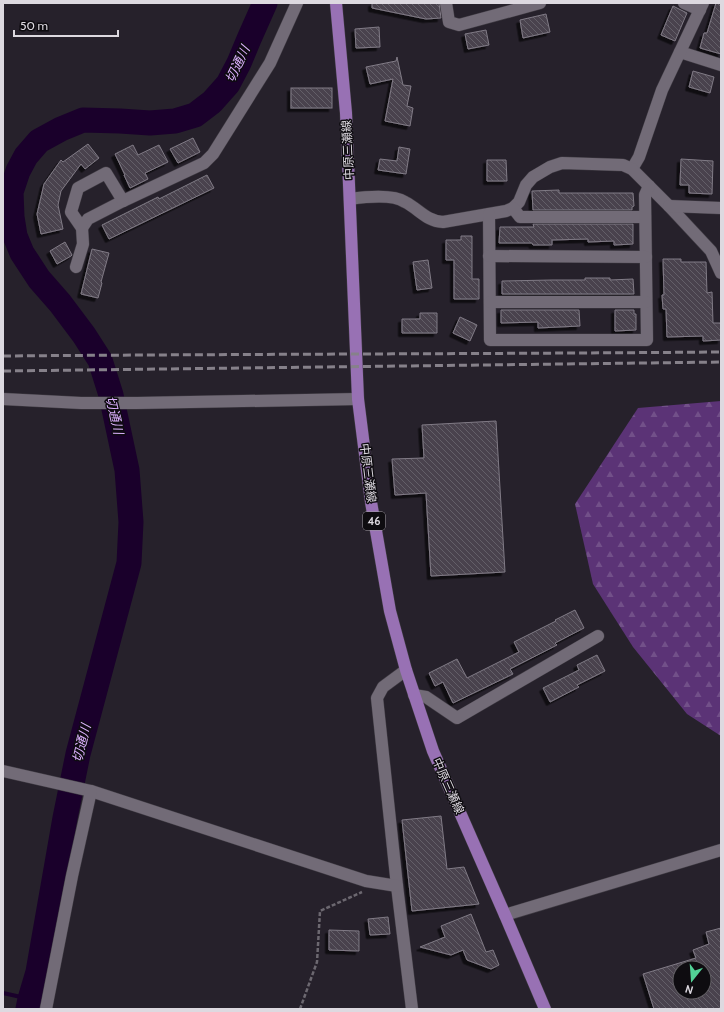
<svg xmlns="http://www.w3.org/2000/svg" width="724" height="1012" font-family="Cabin,'Noto Sans JP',sans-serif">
<defs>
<pattern id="forest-firs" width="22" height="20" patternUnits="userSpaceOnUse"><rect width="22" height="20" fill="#5b3376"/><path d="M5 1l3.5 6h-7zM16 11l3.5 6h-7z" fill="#725089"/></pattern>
<pattern id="building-back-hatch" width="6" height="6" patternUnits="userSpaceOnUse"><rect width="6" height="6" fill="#49434e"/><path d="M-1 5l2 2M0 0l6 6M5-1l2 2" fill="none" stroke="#635e67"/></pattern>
<filter id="shadow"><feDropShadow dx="-3.5" dy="3.5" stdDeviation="0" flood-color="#0009"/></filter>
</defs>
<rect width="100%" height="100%" fill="#26212b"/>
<path fill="url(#forest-firs)" d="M721,401v335l-34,-22 -54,-67 -40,-63 -18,-80 63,-96z"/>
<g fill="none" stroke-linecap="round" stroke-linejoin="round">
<path stroke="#1a002b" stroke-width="4" d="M3,993l27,6"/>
<path stroke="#1a002b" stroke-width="25" d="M28,1009l2,-10 8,-27 27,-154 13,-64 51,-191 2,-41 -4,-52 -16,-75 -11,-35 -16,-25 -24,-32 -21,-24 -17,-26 -7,-17 -3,-19 -1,-25 7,-21 8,-15 13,-15 22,-12 22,-9 37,1 30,2 25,-2 20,-6 17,-13 16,-18 11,-21 10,-24 16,-36"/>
</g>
<g fill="url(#building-back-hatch)" stroke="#817b86" fill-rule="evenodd" filter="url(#shadow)">
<path d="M372,3h67l2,15 -15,1 -54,-11z"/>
<path d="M716,3h5v51l-21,-6 4,-15h3z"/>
<path d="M673,6l14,7 -12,28 -14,-6z"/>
<path d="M546,14l4,18 -27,6 -3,-18z"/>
<path d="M379,27l1,20 -24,1 -1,-19z"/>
<path d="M486,30l3,15 -21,4 -3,-15z"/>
<path d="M397,57l6,28 8,1 -4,20 6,2 -3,18 -25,-5 8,-42 -23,5 -4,-17 30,-6z"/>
<path d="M693,71l21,6 -4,16 -21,-6z"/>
<rect x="291" y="88" width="41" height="20"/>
<path d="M193,138l7,14 -22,11 -8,-14z"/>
<path d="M88,144l11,14 -14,11 -4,-5 -20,27 -3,14 5,24 -22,5 -4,-20 7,-30 17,-24 2,2z"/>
<path d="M133,145l5,10 21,-10 9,17 -23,11 3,6 -18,9 -6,-13h1l-10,-21z"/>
<path d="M399,147l11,2 -4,25 -28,-4 2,-11 17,2z"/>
<path d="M681,159l32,2 -1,33 -23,-1v-8h-9z"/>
<path d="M487,160h19l1,21h-20z"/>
<path d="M207,175l7,13 -105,51 -7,-14 56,-28 1,2z"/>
<path d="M559,190v3h74l1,13 -2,1v3h-99l-1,-19z"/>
<path d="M533,224h100v20l-19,1v-4l-26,1v-3l-36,1v5h-19l-1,-2h-33l1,-16h34z"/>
<path d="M461,236h11v43h7v20h-25v-39h-8v-20h15z"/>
<path d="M65,242l7,13 -1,1 -14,8 -7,-13z"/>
<path d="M92,249l17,4 -8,29 1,1 -4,15 -17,-4z"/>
<path d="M663,259h18v3h25l1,31 5,-1 1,31h8v17l-18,1v-5l-36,1 -1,-28h-3l-1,-14h2z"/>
<path d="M428,260l4,28 -15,2 -4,-28z"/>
<path d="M585,278h25v2l23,-1 1,15h-132v-13l50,-1h33z"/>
<path d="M501,310h78l1,16 -42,2v-6l-37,1z"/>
<path d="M615,310h19v4h2v16l-21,1z"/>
<path d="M420,313h17v20h-35v-14h18z"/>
<path d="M460,317l17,8 -7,16 -17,-8z"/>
<path d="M496,421l9,151 -74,4 -5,-83 -31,2 -3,-36 32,-1 -2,-33z"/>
<path d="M575,610l9,18 -29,15 2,2 -47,24 3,5 -60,29 -10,-21 -8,4 -6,-13 28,-14 10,19 52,-26 -5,-10 42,-21 -1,-1z"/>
<path d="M597,655l8,16 -28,14 2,2 -29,15 -7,-14 36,-18 -2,-5z"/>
<path d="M441,816l6,53 17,-2 15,37 -67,7 -10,-91z"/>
<path d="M471,914l15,38 7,-2 6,15 -8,4 -24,-9 -4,-10 -12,5 -31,-8 25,-10 -4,-11z"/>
<path d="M388,917l2,17 -20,1 -2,-16z"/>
<path d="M721,928v81h-67l-11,-35 53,-16 -3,-8 16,-6 -3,-12zM680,968h24v24h-24z"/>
<path d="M329,930l30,1v20l-30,-1z"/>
</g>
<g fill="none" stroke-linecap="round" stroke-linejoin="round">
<g stroke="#403c44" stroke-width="13">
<g id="minor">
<path d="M446,3l3,19 10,3 81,-22"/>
<path d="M684,3l16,7"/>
<path d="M680,52l41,13"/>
<path d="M632,169l7,-12 23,-67 41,-87"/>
<path d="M350,199c14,-2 43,-5 55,3 14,7 21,19 38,20l63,-11 7,-3 6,-6 7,-17 7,-8 17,-10 12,-4 61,2 9,4 37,37 42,45 10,22"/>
<path d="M669,206l52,2"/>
<path d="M513,208l7,9h125"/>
<path d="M489,214l1,126h157l-2,-145 4,-9"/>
<path d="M82,228l6,-9 35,-18 81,-38 9,-9 57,-91 27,-60"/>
<path d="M489,256l157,1"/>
<path d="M76,267l7,-23 -1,-16 -11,-16 7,-24 28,-15 17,28"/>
<path d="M490,302h156"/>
<path d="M3,399l78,4h56l221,-4"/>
<path d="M406,670l-23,17 -6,11 20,188 15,123"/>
<path d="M414,695l12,2 31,21 141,-82"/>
<path d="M3,771l88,20 275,90 31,5"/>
<path d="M46,1009l26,-133 19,-85"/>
</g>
</g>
<g stroke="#403c44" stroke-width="13">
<path id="tertiary" d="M505,915l216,-65"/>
</g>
<g stroke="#403c44" stroke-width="13">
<path id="primary" d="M336,3l10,110 12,286 13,103 19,109 16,59 27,81 72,164 40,94"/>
</g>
<path stroke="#6c6870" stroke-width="2.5" stroke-dasharray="4 2" stroke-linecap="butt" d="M300,1009l17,-47 3,-51 42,-19"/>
<use href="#minor" stroke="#726b77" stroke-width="12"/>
<use href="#tertiary" stroke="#726b77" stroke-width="12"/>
<use href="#primary" stroke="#9871b4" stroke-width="12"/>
<g stroke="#86818a" stroke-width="3" stroke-dasharray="8 4" stroke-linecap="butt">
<path d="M3,356c239,-2 479,-2 718,-4"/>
<path d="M3,371l718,-9"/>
</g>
</g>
<g text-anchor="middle" stroke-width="3" stroke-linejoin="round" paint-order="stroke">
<rect fill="#0e0c10" stroke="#9f9ca2" stroke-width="1" x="363" y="512" width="22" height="18" rx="3"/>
<g font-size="11" font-weight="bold" fill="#ddd9e0">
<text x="374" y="525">46</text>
</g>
<g font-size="12" fill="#ddd9e0" stroke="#0e0c10">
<text transform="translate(348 150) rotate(-93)" y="4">中原三瀬線</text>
<text transform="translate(368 473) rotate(83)" y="4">中原三瀬線</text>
<text transform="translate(448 786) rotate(66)" y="4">中原三瀬線</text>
</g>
<g font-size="13" font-style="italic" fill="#dcb0fe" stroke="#0e0c10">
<text transform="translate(237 64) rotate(-64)" y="5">切通川</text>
<text transform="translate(115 415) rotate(77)" y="5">切通川</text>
<text transform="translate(81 743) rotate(-76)" y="5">切通川</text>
</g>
</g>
<rect width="724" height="1012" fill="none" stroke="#ddd9e0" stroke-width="8"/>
<g transform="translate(692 980) rotate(197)"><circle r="19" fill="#0e0c10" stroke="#615e63"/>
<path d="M0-3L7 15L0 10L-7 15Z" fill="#52d397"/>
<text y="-6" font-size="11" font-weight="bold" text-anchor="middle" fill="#ddd9e0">N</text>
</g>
<path d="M14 30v6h104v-6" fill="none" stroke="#ddd9e0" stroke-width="2"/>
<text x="20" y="30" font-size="12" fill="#ddd9e0" stroke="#0e0c10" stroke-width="3" paint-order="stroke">50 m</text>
</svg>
